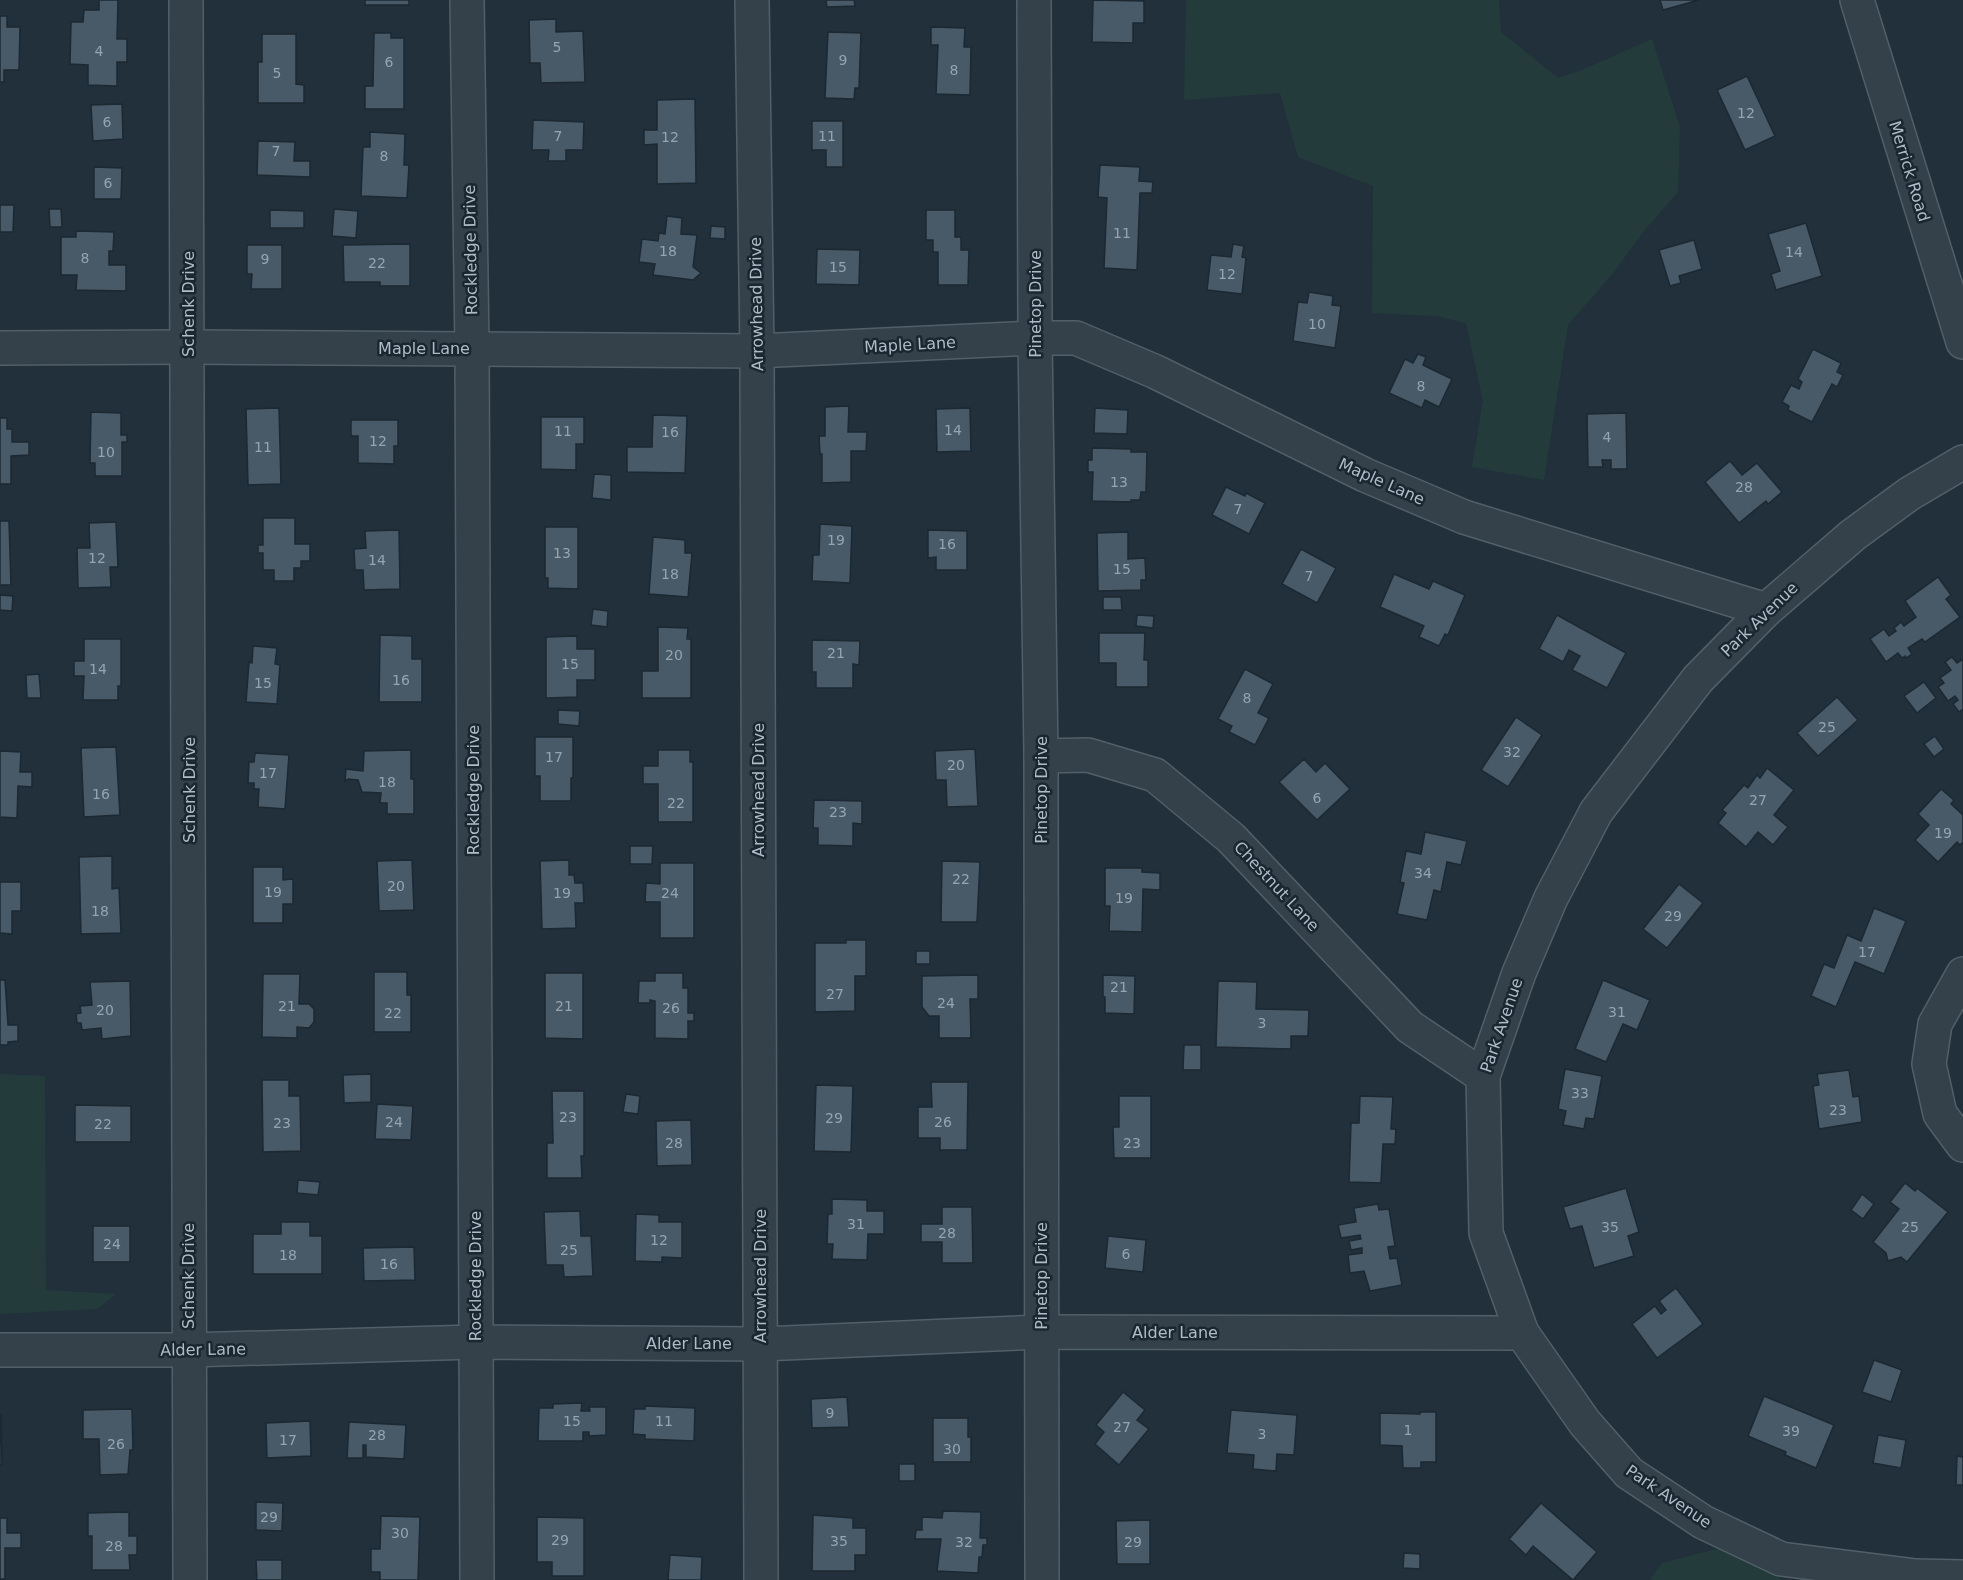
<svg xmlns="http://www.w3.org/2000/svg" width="1963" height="1580" font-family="'DejaVu Sans',sans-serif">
<rect width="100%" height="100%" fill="#21303b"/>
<g fill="#233c3b">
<path d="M1186,0h313l2,32 57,46 24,-8 70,-31 28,88 -2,65 -34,39 -30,41 -46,53 -24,155 -72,-13 11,-66 -17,-78 -30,-7 -64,-3 1,-127 -75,-29 -18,-64 -96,7z"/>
<path d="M0,1074l45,2 1,214 70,4 -19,15 -97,5z"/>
<path d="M1720,1548l64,32h-134l12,-17z"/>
</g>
<g fill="#485a67" stroke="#1c2832" stroke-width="1.5">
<path d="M99,0h19l-1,39h10v23h-10v24l-29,-1v-20l-18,-1 1,-42h12l1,-12h15z"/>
<rect x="365" y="0" width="44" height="5"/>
<path d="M826,0h28l1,6 -28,1z"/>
<path d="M1093,0l51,1v22h-11v20l-41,-1z"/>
<path d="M1660,0h39l-36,10z"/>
<path d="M0,16h7v11h13l-1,43h-15v12h-4z"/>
<path d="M556,19v13l27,-1 2,51 -44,1 -1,-20h-10l-1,-43z"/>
<path d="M931,27l34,1 -1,19h7l-1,48 -34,-1 2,-49h-7z"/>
<path d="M828,32l33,1 -2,55h-4l-1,11 -29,-1z"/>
<path d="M374,33h17v5h13v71h-39v-23h8z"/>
<path d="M262,34h34v50l8,1v18h-46v-41h4z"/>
<path d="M1747,76l28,60 -30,14 -28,-60z"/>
<path d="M695,99l1,84 -39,1v-40l-13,1v-15h13v-30z"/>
<path d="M122,104l1,35 -30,2 -2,-36z"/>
<path d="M533,120l51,2 -1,28h-17v11h-18l1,-11h-17z"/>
<path d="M812,121h31v46h-17v-17h-14z"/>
<path d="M370,132l35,2 -1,31h5l-2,33 -46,-2 2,-49h7z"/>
<path d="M258,141l37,1 -1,19h16v16l-53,-2z"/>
<path d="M1100,165l40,2 -1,14 14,1 -1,11h-12l-3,77 -33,-2 3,-70 -9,-1z"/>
<path d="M94,167l28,1 -1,31h-27z"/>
<path d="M0,205h14l-1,27h-13z"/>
<path d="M49,209h12l1,18h-12z"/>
<path d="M334,209l24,2 -2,27 -24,-2z"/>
<path d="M270,210l34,1v17h-34z"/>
<path d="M926,210h29v27h6v13h8l-1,35h-30v-33h-5v-12h-7z"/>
<path d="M667,216l15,2 -1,16 16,1 -4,32 8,6 -8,7 -40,-5 2,-11 -16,-2 3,-23 16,2 1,-8 6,1z"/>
<path d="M1806,223l16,53 -46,14 -5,-16 9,-3 -12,-37z"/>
<path d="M711,226l14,1v12l-15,-1z"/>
<path d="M76,231l38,1 -1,19h-4v14h17v26l-50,-1 1,-15h-16v-38h15z"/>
<path d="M1694,240l8,29 -23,7 2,7 -11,3 -11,-36z"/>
<path d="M410,244v42h-30v-4h-36l-1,-37z"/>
<path d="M1233,244l11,2 -2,11 4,1 -4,36 -35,-4 4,-35 20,2z"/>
<path d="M247,245h35v44h-31l1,-15h-5z"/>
<path d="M817,249l43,1 -1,35 -43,-1z"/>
<path d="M1309,292l24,4 -1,9 9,1 -6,42 -42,-7 5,-39 9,1z"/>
<path d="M1813,349l28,14 -4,9 6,3 -6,12 -5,-3 -20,38 -24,-12 1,-4 -7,-4 9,-17 8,4 3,-7 -4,-3z"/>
<path d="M1418,354l8,3 -3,8 29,14 -13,28 -14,-7 -3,8 -33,-15 16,-34 8,4z"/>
<path d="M849,406l-1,26h19l-1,19h-15v31l-29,1v-29h-2l-1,-18h6v-29z"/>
<path d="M279,408l2,76 -33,1 -2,-76z"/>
<path d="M970,408l1,43 -34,1 -1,-43z"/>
<path d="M1095,408l33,2 -1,24 -33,-1z"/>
<path d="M91,412l30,1v22h6v7h-5v34h-27v-13h-5z"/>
<path d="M1626,413l1,56h-16v-9h-9l1,7h-15l-1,-53z"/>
<path d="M653,415l34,1 -2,57 -58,-1v-25h25z"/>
<path d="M541,417h43v27h-8v26l-35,-1z"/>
<path d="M0,418h7v11h5v13h17v13l-18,1v28h-11z"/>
<path d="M351,420h47v26h-4v18l-36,-1v-27h-7z"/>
<path d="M1092,448l39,1v3h16l-1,40h-5l-1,8h-9v2l-39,-1 1,-29h-5v-12h4z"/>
<path d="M1730,461l12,14 15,-12 25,29 -14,12 -2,-3 -27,22 -34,-41z"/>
<path d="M594,474l17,1v25l-19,-2z"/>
<path d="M1226,487l19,9 1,-3 19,10 -16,31 -37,-19z"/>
<path d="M263,518h32v26h15v17h-9v7h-7v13h-20v-11h-11v-17h-5v-8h5z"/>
<path d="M0,521h9l2,64h-11z"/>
<path d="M116,522l2,45h-8l1,20 -33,1 -1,-40h13l-1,-25z"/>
<path d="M820,524l32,2 -2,57 -38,-2 1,-26h6z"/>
<path d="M545,527h33v62l-30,-1v-10h-3z"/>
<path d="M399,530l1,59 -36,1 -1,-20h-8l-1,-21 12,-1 -1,-17z"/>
<path d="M928,530l39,1v39h-31v-13l-8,1z"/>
<path d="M1128,532v27l17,-1 1,22h-5v10l-43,1 -1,-58z"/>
<path d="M653,537l32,3v13h7l-4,44 -39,-3z"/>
<path d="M1301,549l35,19 -19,35 -35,-19z"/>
<path d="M1394,574l35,15 4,-8 32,14 -17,40 -3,-1 -6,12 -20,-9 5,-11 -44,-19z"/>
<path d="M1938,577l13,18 -5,4 14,18 -35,25 -3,-3 -14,9 4,6 -6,4 -1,-2 -3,2 -4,-5 -12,9 -16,-23 14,-10 5,7 7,-5 -2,-3 7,-6 3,4 12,-9 -11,-16z"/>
<path d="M0,595l13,1 -1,15 -12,-1z"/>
<path d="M1103,597h18l1,13h-19z"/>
<path d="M593,609l15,2 -1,16 -16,-2z"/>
<path d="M1137,615l17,1 -1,12 -17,-2z"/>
<path d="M1557,615l69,38 -19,35 -35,-18 8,-14 -11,-6 -6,12 -24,-13z"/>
<path d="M658,627l30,1 -1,11h4v59h-49v-27h16z"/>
<path d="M1099,633h46l-1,27h4v27h-32v-24h-17z"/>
<path d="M380,635l32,1v23h10v43h-43z"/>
<path d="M577,636v13h18v31h-18v17l-31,1v-61z"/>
<path d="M84,639h37v47h-3v14h-35l1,-24h-10v-15h10z"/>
<path d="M812,640l48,1 -1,24 -6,-1v24h-37v-16h-4z"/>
<path d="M253,646l24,2 -2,16 5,1 -3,39 -31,-2 3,-40 3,1z"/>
<path d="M1952,657l5,6 6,-4v50l-4,3 -6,-8 5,-4 -3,-4 -7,5 -10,-14 6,-4 -4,-5 11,-8 -6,-8z"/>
<path d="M1245,669l28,15 -15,29 11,5 -14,27 -26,-13 3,-6 -14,-7z"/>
<path d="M39,674l2,24h-14l-1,-23z"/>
<path d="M1924,682l12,16 -19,15 -13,-17z"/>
<path d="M1837,697l21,23 -40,36 -21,-23z"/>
<path d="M558,710l22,1 -1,15 -21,-2z"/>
<path d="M1516,717l26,18 -34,52 -27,-17z"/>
<path d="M1935,736l9,13 -10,8 -10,-13z"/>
<path d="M535,737h38v41h-2v23h-31v-25h-5z"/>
<path d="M116,747l4,68 -36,2 -3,-69z"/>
<path d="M975,749l3,57 -31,1 -1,-27h-10l-1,-29z"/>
<path d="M411,750v29h3v35h-27v-11h-7l1,-10 -19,-1 -4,-12 -10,-1 -3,2 1,-12 17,2 1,-20z"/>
<path d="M658,750h32v12h3v60h-35v-38h-15v-18h15z"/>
<path d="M0,751l21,1 -1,20h12v15l-14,-1 -1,32 -17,-1z"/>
<path d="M255,753l34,2 -4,54 -27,-2 1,-18h-5v-6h-6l1,-21h5z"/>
<path d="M1304,759l12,13 9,-9 25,26 -33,31 -38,-38z"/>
<path d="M1767,768l27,22 -20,25 14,12 -15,18 -15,-13 -12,15 -28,-24 8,-10 -4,-3 22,-25 4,3 9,-13 3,3z"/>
<path d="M1941,789l13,11 -3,4 12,11v27l-3,3 -3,-3 -19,20 -23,-22 14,-15 -11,-11z"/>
<path d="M814,800l48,1v23l-9,-1v23l-35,-1v-17h-5z"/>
<path d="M1425,832l42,9 -6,24 -14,-3 -6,30 -7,-2 -7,30 -30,-6 7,-31 -4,-1 6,-31 15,3z"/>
<path d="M630,846h23l-1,18h-22z"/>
<path d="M112,856v33l7,-1 2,45 -40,1 -2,-77z"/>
<path d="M412,860l2,50 -35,1 -2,-50z"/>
<path d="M569,860v15h5l1,8h8l1,20h-9l1,25 -34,1 -2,-68z"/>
<path d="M942,861l38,1 -3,60h-36z"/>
<path d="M660,863h34v75h-34v-36h-15l1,-19 14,1z"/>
<path d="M253,867h30v13l10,-1v25h-10v19h-30z"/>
<path d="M1105,868h37v4l18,1v17l-17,-1 -1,43 -33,-1 1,-25h-5z"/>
<path d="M0,882h21v29h-9v23l-12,-1z"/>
<path d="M1679,884l24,19 -36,45 -24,-19z"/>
<path d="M1874,908l32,13 -22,53 -29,-12 -19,45 -25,-11 13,-32 10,4 13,-33 14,6z"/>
<path d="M846,940h20v36h-11v35l-40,1v-69h31z"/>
<rect x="916" y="951" width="14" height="13"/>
<path d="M374,972h33v23h4v37h-37z"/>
<path d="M545,973h38v66l-38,-1z"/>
<path d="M655,973h28v15h5v25h6v8h-6v18l-33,-1v-37l-5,-1v3h-12l1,-22h16z"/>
<path d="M263,974h37l-1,30h10l5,5v13l-5,6 -12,-1v11l-35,-1z"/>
<path d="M978,975v24h-8l1,39h-32v-22h-10l-7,-9v-31z"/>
<path d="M1103,975l32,1 -1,38 -29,-1v-16h-2z"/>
<path d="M0,980h5l3,45h10v16l-10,1v3h-8z"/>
<path d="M1603,980l47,20 -13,30 -14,-6 -17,38 -31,-13z"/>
<path d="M130,981l1,55 -29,3 -1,-11 -19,2 -1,-7h-4l-1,-9 5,-1 -1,-7 12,-1 -2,-23z"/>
<path d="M1218,981l39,1 -1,27 53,1 -1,26h-17v13l-75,-2z"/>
<path d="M1184,1045h17v25h-18z"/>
<path d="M1565,1069l37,7 -8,43 -8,-1 -2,11 -21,-4 3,-14 -8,-2z"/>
<path d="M1849,1070l4,27 6,-1 3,26 -43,7 -6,-43 6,-1 -2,-11z"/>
<path d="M371,1074v28l-27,1 -1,-28z"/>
<path d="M262,1080h27v16h11l1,55 -38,1z"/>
<path d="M931,1082h37l-1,68h-27v-12h-22v-31h14z"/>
<path d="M816,1085l37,1 -2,66 -37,-1z"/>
<path d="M552,1091h32v65h-3l1,22h-35v-35h6z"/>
<path d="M626,1094l14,2 -2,18 -15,-2z"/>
<path d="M1119,1096h32v62h-37l-1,-31h6z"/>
<path d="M1360,1096l33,1 -2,32h5l-1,15h-12l-2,39 -32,-1 2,-59h8z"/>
<path d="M377,1104l36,2 -2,34 -36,-1z"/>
<path d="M75,1105l56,1v36h-56z"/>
<path d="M691,1120l1,45 -35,1 -1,-45z"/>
<path d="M298,1180l22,2 -2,13 -21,-2z"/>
<path d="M1905,1183l10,8 2,-3 31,24 -41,50 -6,-5 -13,4 -2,-8 -13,-11 26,-33 -9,-7z"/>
<path d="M1626,1188l13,44 -11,4 6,20 -40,12 -12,-42 -12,3 -7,-22z"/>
<path d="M1862,1194l12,10 -11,15 -12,-9z"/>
<path d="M832,1199l35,1v11h17v23h-16l-1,26 -35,-1 1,-15h-6l1,-30h4z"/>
<path d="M1378,1204l1,6 10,-1 6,37 -7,1 2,12 7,-1 5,27 -32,6 -6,-20 -14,2 -2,-18 14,-2v-5l-11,2 -2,-9 12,-2 -1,-4 -19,3 -3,-13 18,-3 -2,-14z"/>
<path d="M942,1207h30l1,56h-31v-21h-21v-18h21z"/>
<path d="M580,1211l1,25h10l2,40 -29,1 -1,-12h-17l-2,-53z"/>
<path d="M636,1214l23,1v7h23v36l-20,-1v5l-27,-1z"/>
<path d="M281,1222h29v14h12v38h-69v-40h28z"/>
<rect x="93" y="1226" width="37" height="36"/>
<path d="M1108,1236l38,4 -3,32 -38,-4z"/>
<path d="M414,1247l1,33 -51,1 -1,-33z"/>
<path d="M1676,1288l27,36 -46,34 -25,-34 23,-18 6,8 5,-4 -7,-9z"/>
<path d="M1874,1360l28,10 -11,32 -29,-10z"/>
<path d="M1123,1392l22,18 -8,10 12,9 -30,36 -24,-21 9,-12 -8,-7z"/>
<path d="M1764,1396l70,29 -18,43 -31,-13 1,-3 -38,-16z"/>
<path d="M847,1397l2,30 -37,1 -1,-29z"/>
<path d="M582,1403l-1,8h9l-1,-4h17v28l-17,1v-4h-6v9h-45l1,-33h14v-4z"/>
<path d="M645,1406l50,2 -1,33 -49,-2v-4l-12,-1 1,-25h11z"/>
<path d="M132,1409l1,41h-3l-2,24 -28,1 -1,-36h-16v-29z"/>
<path d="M1231,1410l66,5 -3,40 -17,-1 -1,17 -23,-2 1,-14 -27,-2z"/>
<path d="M1420,1412h16v50h-15v6h-18l-1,-22 -22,-1v-32l40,1z"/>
<path d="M0,1415h1l1,50h-2z"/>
<path d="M933,1418h35v19h3v25h-38z"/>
<path d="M310,1421l1,35 -44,2 -1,-35z"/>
<path d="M349,1422l57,3 -2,34 -38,-2v-12h-3v13h-16z"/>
<path d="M1878,1435l28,5 -5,28 -28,-5z"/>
<path d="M1957,1456l6,1v28h-7z"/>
<rect x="899" y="1464" width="16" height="17"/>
<path d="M256,1502l27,1 -1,28 -26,-1z"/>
<path d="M1541,1503l56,49 -24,28 -40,-34 -7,9 -17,-16z"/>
<path d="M943,1511l38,1 -1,26h7v7h-4l-1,12h-3l-1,16 -41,-2 4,-32h-26l1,-9h6v-13l20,1z"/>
<path d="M129,1512v24h8v19h-8l1,15h-38v-34h-4v-23z"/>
<path d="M813,1515l40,3v10h13v27h-11v16h-43z"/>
<path d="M381,1516l39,1 -2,63h-38v-8h-9v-23h9z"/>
<path d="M537,1517l47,1v58h-32v-14h-15z"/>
<path d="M0,1518h7v15h14v15h-16v31h-5z"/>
<path d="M1150,1520v44h-33l-1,-43z"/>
<path d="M1404,1553l16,1v15l-17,-1z"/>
<path d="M670,1555l32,2 -1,23h-33z"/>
<path d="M256,1560h26v20h-25z"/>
</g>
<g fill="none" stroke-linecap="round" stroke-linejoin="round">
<g stroke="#525f69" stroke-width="36">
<g id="minor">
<path d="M186,0c5,527 -1,1053 4,1580"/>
<path d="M467,0l5,348 5,1232"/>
<path d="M752,0l5,351 4,1229"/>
<path d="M1034,0l1,338 6,418 1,824"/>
<path d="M1857,0l106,342"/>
<path d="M0,348l189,-1 568,4 278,-13h41l80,34 209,103 99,42 302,93"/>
<path d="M1963,462l-54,32 -56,41 -87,75 -68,69 -102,133 -45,86 -32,75 -36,103 3,157 36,100 63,90 44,50 74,49 78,37 135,17 47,1"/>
<path d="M1041,756l47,-1 67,20 76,63 179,189 73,49"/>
<path d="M1963,974l-28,50 -6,40 11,50 23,31"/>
<path d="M0,1350h188l287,-8 285,2 281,-12 481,1"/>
</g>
</g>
<use href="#minor" stroke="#34414b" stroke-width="33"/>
</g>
<g text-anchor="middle" stroke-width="5" stroke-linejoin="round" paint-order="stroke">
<g font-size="14" fill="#95a4af">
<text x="557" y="52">5</text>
<text x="99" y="56">4</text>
<text x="843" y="65">9</text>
<text x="389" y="67">6</text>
<text x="954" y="75">8</text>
<text x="277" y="78">5</text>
<text x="1746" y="118">12</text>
<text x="107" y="127">6</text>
<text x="558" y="141">7</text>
<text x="827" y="141">11</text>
<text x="670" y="142">12</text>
<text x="276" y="156">7</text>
<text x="384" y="161">8</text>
<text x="108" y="188">6</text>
<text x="1122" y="238">11</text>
<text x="668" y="256">18</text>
<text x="1794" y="257">14</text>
<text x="85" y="263">8</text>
<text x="265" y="264">9</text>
<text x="377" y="268">22</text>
<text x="838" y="272">15</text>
<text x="1227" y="279">12</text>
<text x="1317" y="329">10</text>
<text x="1421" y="391">8</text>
<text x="953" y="435">14</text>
<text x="563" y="436">11</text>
<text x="670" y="437">16</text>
<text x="1607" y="442">4</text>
<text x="378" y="446">12</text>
<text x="263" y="452">11</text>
<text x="106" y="457">10</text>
<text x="1119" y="487">13</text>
<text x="1744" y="492">28</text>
<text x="1238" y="514">7</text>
<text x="836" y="545">19</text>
<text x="947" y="549">16</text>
<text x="562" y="558">13</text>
<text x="97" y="563">12</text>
<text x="377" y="565">14</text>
<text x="1122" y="574">15</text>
<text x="670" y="579">18</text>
<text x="1309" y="581">7</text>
<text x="836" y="658">21</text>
<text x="674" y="660">20</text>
<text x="570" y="669">15</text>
<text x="98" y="674">14</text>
<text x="401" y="685">16</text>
<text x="263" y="688">15</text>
<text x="1247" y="703">8</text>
<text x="1827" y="732">25</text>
<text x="1512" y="757">32</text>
<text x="554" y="762">17</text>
<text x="956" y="770">20</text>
<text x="268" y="778">17</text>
<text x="387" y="787">18</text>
<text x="101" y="799">16</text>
<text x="1317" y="803">6</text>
<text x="1758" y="805">27</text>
<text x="676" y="808">22</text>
<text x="838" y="817">23</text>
<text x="1943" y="838">19</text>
<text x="1423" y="878">34</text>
<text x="961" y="884">22</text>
<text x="396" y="891">20</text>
<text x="273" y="897">19</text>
<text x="562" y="898">19</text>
<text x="670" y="898">24</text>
<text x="1124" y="903">19</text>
<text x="100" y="916">18</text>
<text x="1673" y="921">29</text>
<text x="1867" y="957">17</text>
<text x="1119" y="992">21</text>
<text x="835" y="999">27</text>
<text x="946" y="1008">24</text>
<text x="287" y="1011">21</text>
<text x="564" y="1011">21</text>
<text x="671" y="1013">26</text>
<text x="105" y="1015">20</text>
<text x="1617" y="1017">31</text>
<text x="393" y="1018">22</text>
<text x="1262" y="1028">3</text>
<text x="1580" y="1098">33</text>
<text x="1838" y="1115">23</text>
<text x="568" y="1122">23</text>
<text x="834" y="1123">29</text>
<text x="394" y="1127">24</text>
<text x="943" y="1127">26</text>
<text x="282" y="1128">23</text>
<text x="103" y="1129">22</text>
<text x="674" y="1148">28</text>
<text x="1132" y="1148">23</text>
<text x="856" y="1229">31</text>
<text x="1610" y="1232">35</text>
<text x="1910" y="1232">25</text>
<text x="947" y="1238">28</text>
<text x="659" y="1245">12</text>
<text x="112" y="1249">24</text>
<text x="569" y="1255">25</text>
<text x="1126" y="1259">6</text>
<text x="288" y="1260">18</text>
<text x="389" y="1269">16</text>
<text x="830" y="1418">9</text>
<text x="572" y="1426">15</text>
<text x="664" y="1426">11</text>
<text x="1122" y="1432">27</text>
<text x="1408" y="1435">1</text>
<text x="1791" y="1436">39</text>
<text x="1262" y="1439">3</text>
<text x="377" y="1440">28</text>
<text x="288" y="1445">17</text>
<text x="116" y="1449">26</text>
<text x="952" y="1454">30</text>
<text x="269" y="1522">29</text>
<text x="400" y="1538">30</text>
<text x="560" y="1545">29</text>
<text x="839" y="1546">35</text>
<text x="964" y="1547">32</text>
<text x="1133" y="1547">29</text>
<text x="114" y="1551">28</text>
</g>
<g font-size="16" fill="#afbcc7" stroke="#1a2630">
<text transform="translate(1910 171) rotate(73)" y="6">Merrick Road</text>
<text transform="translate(470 250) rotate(-91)" y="6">Rockledge Drive</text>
<text transform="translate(188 304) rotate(-90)" y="6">Schenk Drive</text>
<text transform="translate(756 304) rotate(-91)" y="6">Arrowhead Drive</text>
<text transform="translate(1035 304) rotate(-90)" y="6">Pinetop Drive</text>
<text transform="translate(910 344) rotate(-3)" y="6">Maple Lane</text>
<text x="424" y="354">Maple Lane</text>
<text transform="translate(1382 481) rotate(24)" y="6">Maple Lane</text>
<text transform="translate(1759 619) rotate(-44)" y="6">Park Avenue</text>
<text transform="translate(189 790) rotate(-90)" y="6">Schenk Drive</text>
<text transform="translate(473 790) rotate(-90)" y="6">Rockledge Drive</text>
<text transform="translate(758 790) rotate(-90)" y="6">Arrowhead Drive</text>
<text transform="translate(1041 790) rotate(-90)" y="6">Pinetop Drive</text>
<text transform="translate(1277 886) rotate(47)" y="6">Chestnut Lane</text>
<text transform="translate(1501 1025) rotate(-71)" y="6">Park Avenue</text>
<text transform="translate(188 1276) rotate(-90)" y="6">Schenk Drive</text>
<text transform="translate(475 1276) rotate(-90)" y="6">Rockledge Drive</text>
<text transform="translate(760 1276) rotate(-90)" y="6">Arrowhead Drive</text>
<text transform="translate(1041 1276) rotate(-90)" y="6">Pinetop Drive</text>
<text x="1175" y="1338">Alder Lane</text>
<text x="689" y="1349">Alder Lane</text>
<text transform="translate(203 1349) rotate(-1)" y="6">Alder Lane</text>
<text transform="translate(1669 1496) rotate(34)" y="6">Park Avenue</text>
</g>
</g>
</svg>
